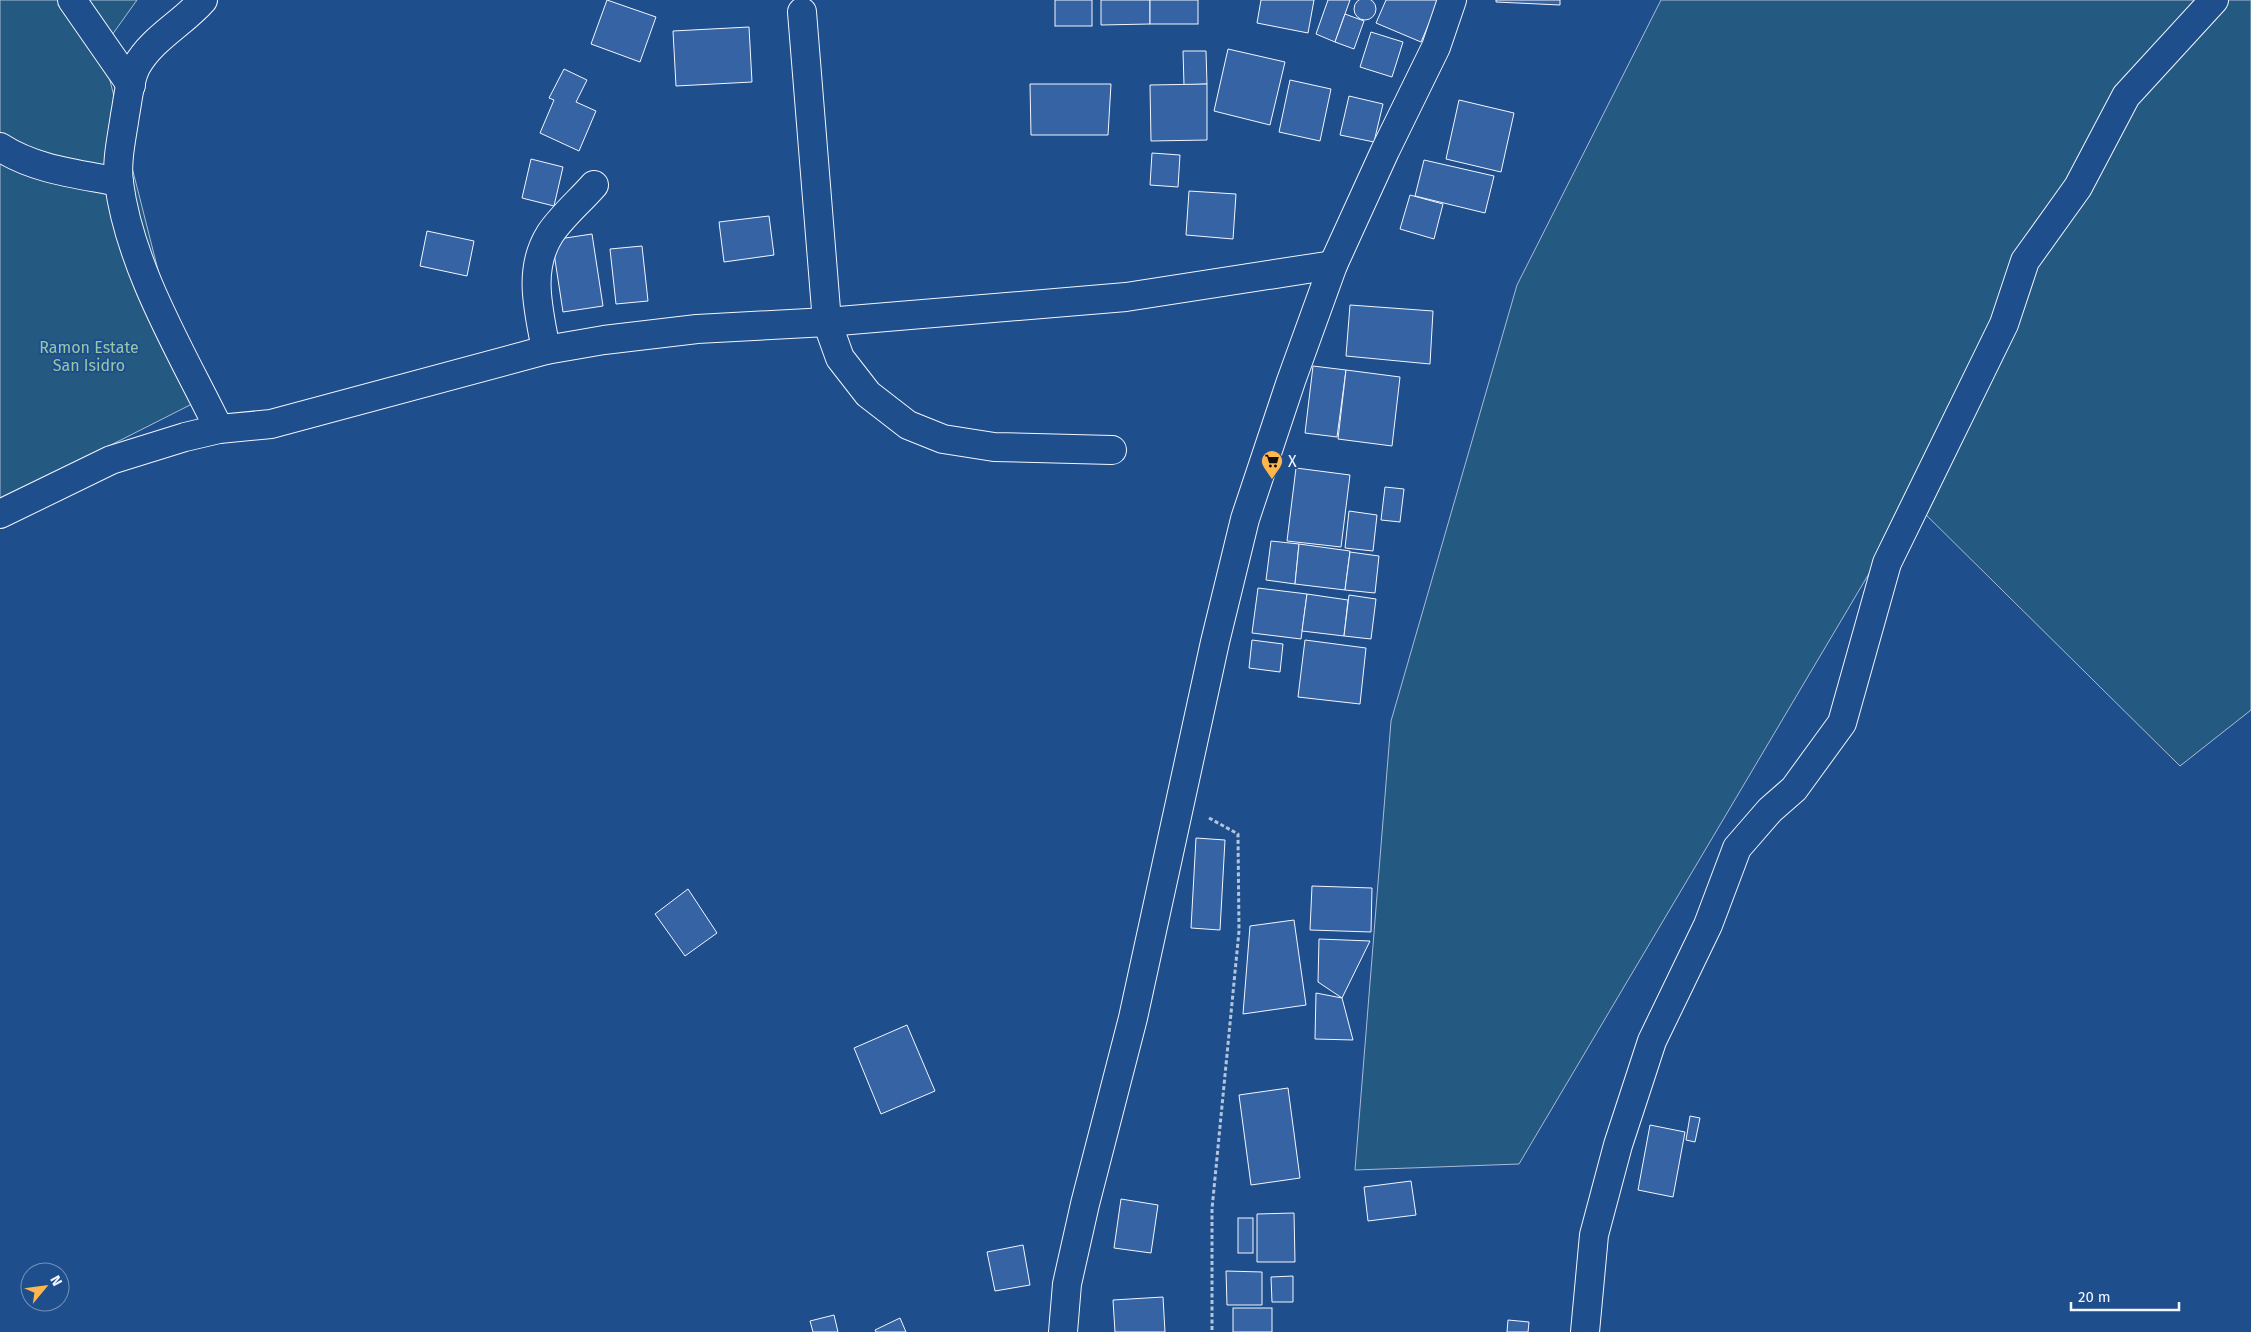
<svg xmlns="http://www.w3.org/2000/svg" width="2251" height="1332" font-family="'Fira Sans',sans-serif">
<rect width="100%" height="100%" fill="#1f4e8c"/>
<g fill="#245a82" stroke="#a8bbd7">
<path d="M0,0h137l-35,49 90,355 -192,97z"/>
<path d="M1661,0h590v710l-71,56 -268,-265 -393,663 -164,6 36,-449 126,-436z"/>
</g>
<g fill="#3563a3" stroke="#f2f6ff">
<circle cx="1365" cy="9" r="11"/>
<path d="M607,0l49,17 -16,45 -49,-18z"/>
<rect x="1055" y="0" width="37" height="26"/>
<path d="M1101,0h49v24l-49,1z"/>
<rect x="1150" y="0" width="48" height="24"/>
<path d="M1261,0h53l-6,33 -51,-10z"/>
<path d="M1328,0h22l-15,42 -19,-8z"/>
<path d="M1386,0h53l-18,42 -45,-19z"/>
<path d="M1496,0h64v5l-64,-3z"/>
<path d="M1345,14l19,7 -10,28 -19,-7z"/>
<path d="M749,27l3,55 -76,4 -3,-55z"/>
<path d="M1371,32l32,10 -11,35 -32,-10z"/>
<path d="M1228,49l57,13 -15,63 -56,-14z"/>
<path d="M1183,51h23l1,33 -23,1z"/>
<path d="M564,69l23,11 -11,22 20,9 -17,40 -39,-18 14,-33 -5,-2z"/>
<path d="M1290,80l41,9 -11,52 -41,-9z"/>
<path d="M1030,84h81l-3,51h-77z"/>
<path d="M1207,84v56l-56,1 -1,-56z"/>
<path d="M1349,96l34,8 -9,38 -34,-7z"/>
<path d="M1459,100l55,13 -13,59 -55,-13z"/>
<path d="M1152,153l28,2 -2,32 -28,-2z"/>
<path d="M531,159l32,8 -9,39 -32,-8z"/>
<path d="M1424,160l70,16 -9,37 -70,-17z"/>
<path d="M1189,191l47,3 -3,45 -47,-4z"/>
<path d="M1410,195l33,9 -9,35 -34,-10z"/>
<path d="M769,216l5,39 -50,7 -5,-40z"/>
<path d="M427,231l47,10 -7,35 -47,-10z"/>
<path d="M592,234l11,72 -40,6 -11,-72z"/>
<path d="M642,246l6,55 -32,3 -6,-55z"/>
<path d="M1350,305l83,6 -3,53 -84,-8z"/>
<path d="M1313,366l33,4 -9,67 -32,-4z"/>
<path d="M1346,370l54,7 -8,69 -54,-7z"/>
<path d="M1296,468l54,7 -9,72 -54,-6z"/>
<path d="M1385,487l19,2 -4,33 -19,-2z"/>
<path d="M1349,511l28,4 -4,36 -28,-3z"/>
<path d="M1271,541l28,3 -4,40 -29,-4z"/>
<path d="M1299,544l51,7 -5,39 -50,-6z"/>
<path d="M1350,552l29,4 -4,37 -30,-3z"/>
<path d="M1258,588l49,6 -6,45 -49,-6z"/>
<path d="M1307,594l41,6 -4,36 -42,-5z"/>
<path d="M1349,595l27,4 -5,40 -27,-3z"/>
<path d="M1252,640l31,4 -3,28 -31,-4z"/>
<path d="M1305,640l61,8 -6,56 -62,-7z"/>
<path d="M1196,838l29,2 -5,90 -29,-2z"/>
<path d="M1312,886l60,2 -1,44 -61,-2z"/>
<path d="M688,889l29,44 -32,23 -30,-42z"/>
<path d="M1294,920l12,85 -63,9 7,-88z"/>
<path d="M1319,939l51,2 -28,57 -24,-16z"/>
<path d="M1316,993l26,5 11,42 -38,-1z"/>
<path d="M907,1025l28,66 -54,23 -27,-66z"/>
<path d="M1288,1088l12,90 -49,7 -12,-90z"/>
<path d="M1690,1116l10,2 -5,24 -9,-2z"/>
<path d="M1650,1125l35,7 -12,65 -35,-7z"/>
<path d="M1411,1181l5,34 -48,6 -4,-34z"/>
<path d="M1121,1199l37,6 -7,48 -37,-5z"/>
<path d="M1294,1213l1,49h-38v-48z"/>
<rect x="1238" y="1218" width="15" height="35"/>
<path d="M1023,1245l7,40 -35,6 -8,-39z"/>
<path d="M1226,1271l36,1v33h-35z"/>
<path d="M1293,1276v26h-21l-1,-25z"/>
<path d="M1163,1297l2,35h-50l-2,-32z"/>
<rect x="1233" y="1308" width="39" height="24"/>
<path d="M834,1315l4,17h-25l-3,-11z"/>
<path d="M900,1318l6,14h-30l-1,-2z"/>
<path d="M1508,1320l21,2 -1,10h-21z"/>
</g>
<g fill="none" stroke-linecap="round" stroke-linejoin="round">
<g stroke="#f2f6ff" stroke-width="30">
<g id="minor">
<path d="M72,0l59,85"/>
<path d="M203,0c-21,24 -51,38 -67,67 -7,14 -8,33 -11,48 -3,22 -9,46 -6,68 11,85 63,170 100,246"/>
<path d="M802,12l25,310 13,36 28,36 40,31 35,14 51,8 118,3"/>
<path d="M0,147c35,23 79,27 119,35"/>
<path d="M546,350c-7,-39 -19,-80 4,-116 11,-17 30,-33 44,-49"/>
<path d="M0,514l111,-54 74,-23 34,-8 52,-5 275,-74 58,-10 93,-11 130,-7 299,-25 207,-32"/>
<path d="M1063,1332l4,-48 18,-80 48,-186 82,-376 30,-123 46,-138 42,-116 52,-114 51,-104 16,-47"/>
<path d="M1585,1332l9,-97 24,-90 34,-104 56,-116 29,-77 33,-38 24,-21 48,-66 45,-160 117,-239 21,-63 53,-74 48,-91 88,-96"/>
</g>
</g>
<path stroke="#b3c4dc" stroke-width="3" stroke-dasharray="4 2.5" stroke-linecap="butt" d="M1209,818l29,16 1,97 -27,278v123"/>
<use href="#minor" stroke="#1f4e8c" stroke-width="28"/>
</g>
<defs>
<g id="supermarket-pin" transform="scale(1.125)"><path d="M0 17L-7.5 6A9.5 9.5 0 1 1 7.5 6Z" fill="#ffb74d" stroke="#1f4e8c"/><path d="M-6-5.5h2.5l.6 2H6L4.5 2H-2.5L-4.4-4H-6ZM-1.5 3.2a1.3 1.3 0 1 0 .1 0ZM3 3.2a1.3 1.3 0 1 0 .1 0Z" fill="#111"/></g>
</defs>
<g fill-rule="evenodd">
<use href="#supermarket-pin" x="1272" y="461"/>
</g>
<g text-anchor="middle" stroke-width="4" stroke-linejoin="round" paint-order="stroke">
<g font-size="16" fill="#97c8a6" stroke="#1f4e8c">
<text x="89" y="353">Ramon Estate<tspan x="89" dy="18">San Isidro</tspan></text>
</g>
<g font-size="16" fill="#f2f6ff" stroke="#1f4e8c" text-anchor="start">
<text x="1288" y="467">X</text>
</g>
</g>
<g transform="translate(45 1287) rotate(61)"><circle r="24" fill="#1f4e8c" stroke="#7391ba"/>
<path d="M0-4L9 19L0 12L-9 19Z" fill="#ffb74d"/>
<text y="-8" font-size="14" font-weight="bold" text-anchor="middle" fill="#f2f6ff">N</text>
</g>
<path d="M2071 1302v8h108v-8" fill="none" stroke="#f2f6ff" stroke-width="2.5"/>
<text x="2078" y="1302" font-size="15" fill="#f2f6ff" stroke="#1f4e8c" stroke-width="4" paint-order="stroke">20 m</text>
</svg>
